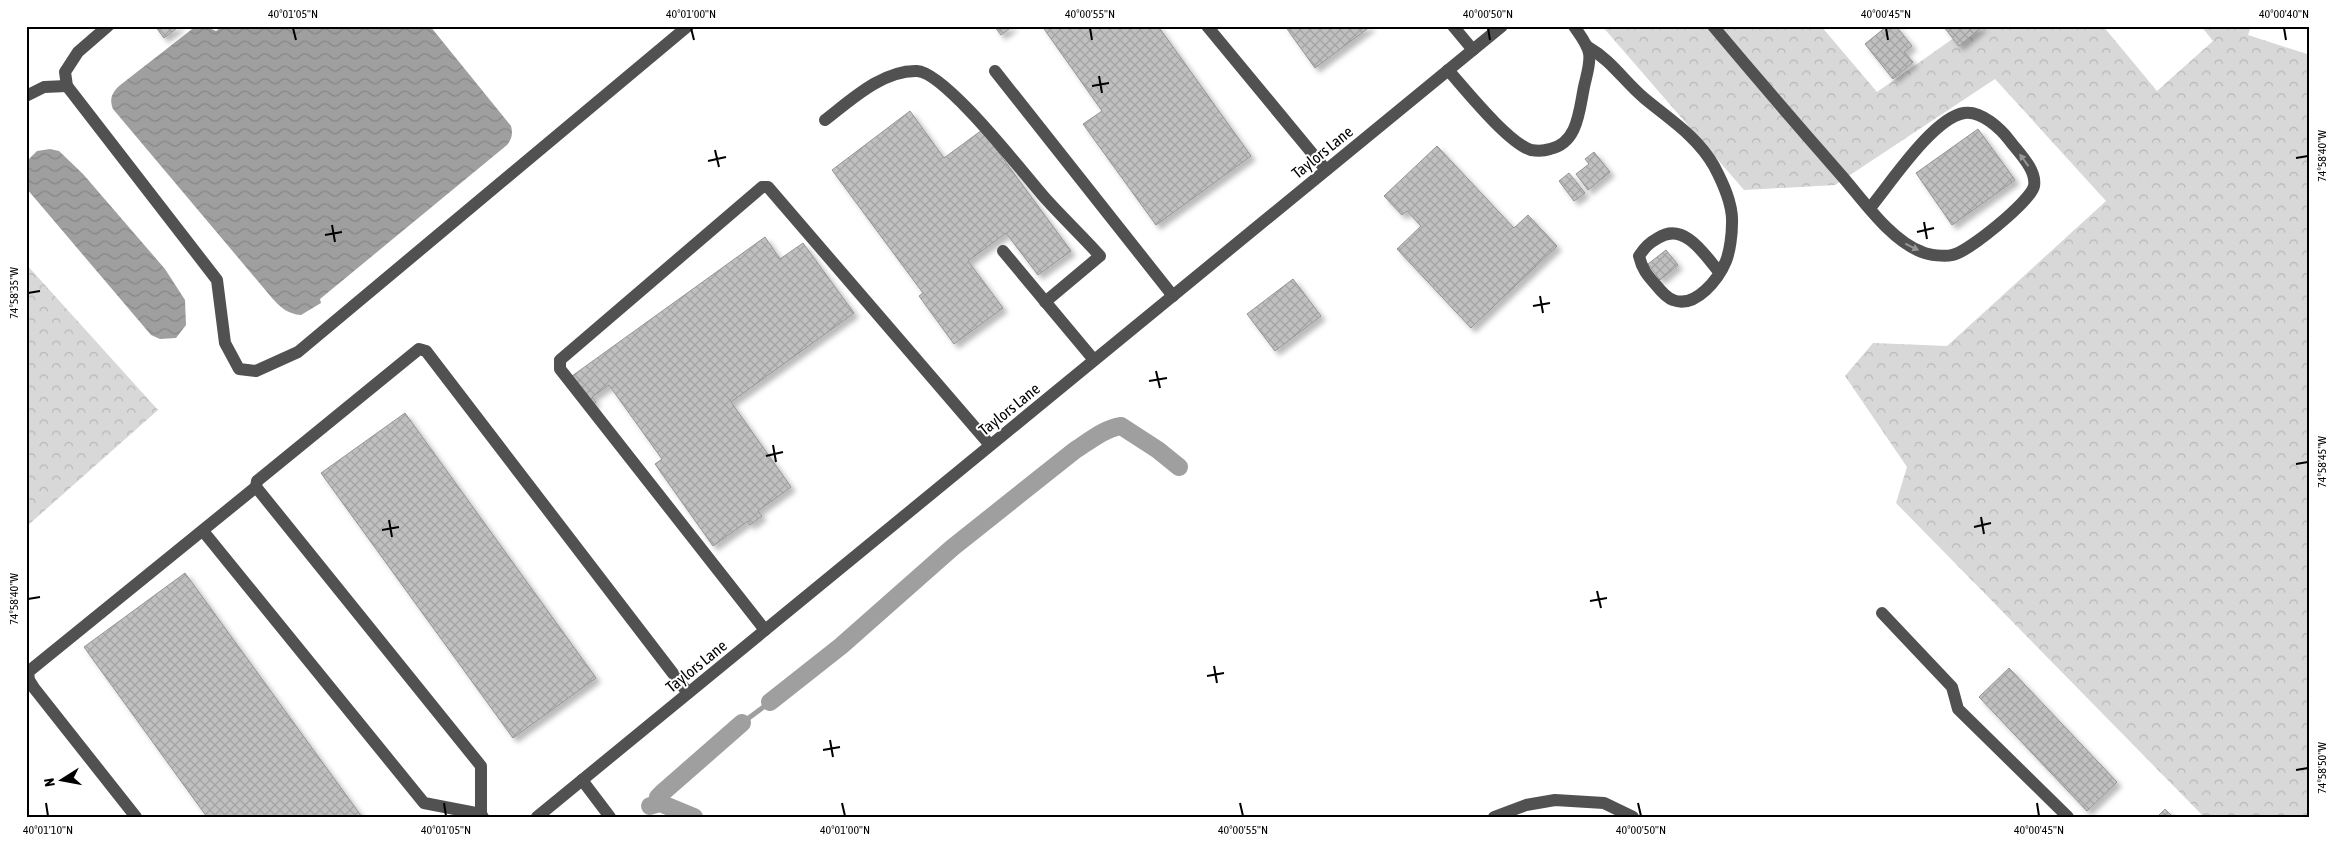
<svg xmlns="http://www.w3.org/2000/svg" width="2336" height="843" font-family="'Asap Condensed',sans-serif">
<defs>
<pattern id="forest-crowns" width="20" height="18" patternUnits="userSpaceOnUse" patternTransform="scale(1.25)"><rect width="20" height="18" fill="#d8d8d8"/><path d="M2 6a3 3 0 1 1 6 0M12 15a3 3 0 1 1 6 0" fill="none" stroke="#b8b8b8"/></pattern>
<pattern id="water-waves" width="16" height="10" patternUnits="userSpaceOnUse" patternTransform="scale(1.25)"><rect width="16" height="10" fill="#9f9f9f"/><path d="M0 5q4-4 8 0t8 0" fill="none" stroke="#878787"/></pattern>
<pattern id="building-cross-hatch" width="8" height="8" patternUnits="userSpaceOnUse" patternTransform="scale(1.25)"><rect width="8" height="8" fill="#c0c0c0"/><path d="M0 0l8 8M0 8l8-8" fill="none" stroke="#a3a3a3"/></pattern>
<filter id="shadow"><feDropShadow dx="4.5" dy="4.5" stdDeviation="2.5" flood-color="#0004"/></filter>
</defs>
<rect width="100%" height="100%" fill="#fff"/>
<g fill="url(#forest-crowns)">
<path d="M1602,26h219l56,66 94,-66h132l54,65 56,-50 -12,-15h50l-3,9 62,20v762h-106l-308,-314 11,-36 -62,-91 28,-33 74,3 159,-145 -111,-122 -160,106 -91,5z"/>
<path d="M26,264l132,146 -132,117z"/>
</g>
<g fill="url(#water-waves)">
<path d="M196,26h9l11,5 7,-5h207l81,100c2,7 1,13 -4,19l-187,154 1,4 -20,12c-13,-1 -20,-7 -29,-17l-159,-189c-4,-10 -1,-16 6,-23z"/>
<path d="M50,149l9,2 24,23 82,95 20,31 1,25 -10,13 -16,1 -9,-4 -124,-146 -1,-27 11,-11z"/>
</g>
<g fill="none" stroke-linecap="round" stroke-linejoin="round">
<path stroke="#9f9f9f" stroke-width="5" d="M742,723l28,-21"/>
<g stroke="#9f9f9f" stroke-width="18">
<path d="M770,702l71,-56 111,-98 122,-97c14,-9 31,-23 47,-25l37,24 21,17"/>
<path d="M660,803l-2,-6 4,-4 80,-70"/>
<path d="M650,806l10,-3 34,14"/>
</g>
</g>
<g fill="url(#building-cross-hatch)" stroke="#959595" filter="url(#shadow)">
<path d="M155,26h25l-16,12z"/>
<path d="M994,26h19l-12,9z"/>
<path d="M1042,26h116l93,130 -95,69 -73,-101 19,-13z"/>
<path d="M1285,26h86l-56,42z"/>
<path d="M1887,26h9l16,20 -8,6 9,10 -20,17 -28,-35z"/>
<path d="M1943,26h40l-24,20z"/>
<path d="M910,111l34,47 38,-28 89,121 -33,24 -32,-42 -38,28 35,47 -49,36 -35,-48 4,-3 -91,-123z"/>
<path d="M1978,129l37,51 -63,45 -36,-52z"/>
<path d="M1437,146l77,82 14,-13 29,31 -86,82 -74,-79 24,-23 -14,-15 -5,4 -18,-19z"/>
<path d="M1594,152l16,20 -22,18 -12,-16 13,-10 -4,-5z"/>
<path d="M1569,173l16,20 -11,8 -15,-20z"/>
<path d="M765,237l15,22 23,-16 51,70 -123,89 60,85 -33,24 4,5 -12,9 -2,-4 -35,25 -58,-82 7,-5 -53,-74 -17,12 4,5 -4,3 -20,-29z"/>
<path d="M1666,250l12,15 -18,15 -12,-16z"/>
<path d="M1293,279l28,37 -46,35 -28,-37z"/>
<path d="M405,413l191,265 -83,60 -192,-265z"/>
<path d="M185,573l177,244h-155l-123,-170z"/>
<path d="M2009,668l108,114 -30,29 -108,-114z"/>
<path d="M2165,809l8,8h-16z"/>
</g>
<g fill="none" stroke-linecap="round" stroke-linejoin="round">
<g stroke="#515151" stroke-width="12">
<path d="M108,26l-30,26 -13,20 2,14 150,194 8,63 14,26 17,2 42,-19 390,-326"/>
<path d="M1207,26l119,144"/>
<path d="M1453,26l20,24"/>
<path d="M1713,26c42,50 85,100 128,149 22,25 50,66 81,77 7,3 23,5 30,3 15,-2 79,-54 82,-69 3,-16 -15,-33 -24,-45 -9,-12 -29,-31 -46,-28 -31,5 -74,71 -94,95"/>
<path d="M1588,47c24,14 35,33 56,51 25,21 53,38 70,68 9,17 19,38 18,57 0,11 -2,28 -6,38 -7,17 -30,48 -53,39 -6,-2 -13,-10 -17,-15 -9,-10 -14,-16 -17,-29 6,-9 10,-13 19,-18 26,-17 47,17 61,34"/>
<path d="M1448,70c17,19 60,73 83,80 6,1 13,1 19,-1 28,-6 29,-38 34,-62 2,-10 7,-24 5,-34 -2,-10 -10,-19 -15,-27"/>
<path d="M995,71l178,225"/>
<path d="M26,96l18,-9 23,-1"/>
<path d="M825,120c25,-19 57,-50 92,-49 28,1 107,103 128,127 18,20 37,38 55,58l-55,46"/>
<path d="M1003,251l91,109"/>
<path d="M203,531l221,272 57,11"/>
<path d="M1882,613l70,74 6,22 110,108"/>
<path d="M765,630l-205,-261v-9l202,-173h6l222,258"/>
<path d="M582,780l28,37"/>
<path d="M136,817l-102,-129 -5,-8 -1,-8 228,-185"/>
<path d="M483,817l-2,-3v-48l-225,-279 1,-6 162,-132 7,2 262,342"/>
<path d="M537,817l965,-791"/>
<path d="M1494,817l32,-12 29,-5 49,3 29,14"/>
</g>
</g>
<defs><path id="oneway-solid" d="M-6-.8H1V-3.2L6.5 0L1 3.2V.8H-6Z" transform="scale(1.25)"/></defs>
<g fill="#979797">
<use href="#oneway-solid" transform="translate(2024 160) rotate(-126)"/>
<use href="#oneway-solid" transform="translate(1912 247) rotate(26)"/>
</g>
<path fill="none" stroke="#000" stroke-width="2" d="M293,28l3,12M691,28l3,12M1090,28l2,12M1488,28l2,12M1886,28l2,12M2284,28l2,12M1099,76l3,17M1092,86l17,-3M715,150l4,17M2296,158l12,-2M708,161l18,-4M1924,222l3,17M332,225l3,17M1917,232l17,-4M325,235l17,-3M28,293l12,-2M1540,296l3,17M1533,306l17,-3M1156,371l4,17M1149,381l18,-3M773,445l3,17M766,456l17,-4M2296,464l12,-2M1981,517l3,17M389,520l3,17M1974,527l17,-4M382,530l17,-3M1597,591l4,17M28,599l12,-2M1590,601l17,-3M1214,666l3,17M1207,676l17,-3M830,740l3,17M823,750l17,-3M2296,770l12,-2M46,803l2,13M444,803l2,13M842,803l3,13M1240,803l3,13M1638,803l3,13M2037,803l2,13"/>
<g text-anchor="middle" stroke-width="4" stroke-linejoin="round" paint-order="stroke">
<g font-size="16" fill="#000" stroke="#fff">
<text transform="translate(1322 152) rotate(-39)" y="6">Taylors Lane</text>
<text transform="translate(1009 409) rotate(-39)" y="6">Taylors Lane</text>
<text transform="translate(696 666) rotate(-39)" y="6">Taylors Lane</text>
</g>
</g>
<rect width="2336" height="843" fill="none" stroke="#ffffff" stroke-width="55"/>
<g transform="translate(62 780) rotate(259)" stroke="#ffffff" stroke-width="4" paint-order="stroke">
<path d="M0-4L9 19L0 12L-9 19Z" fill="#000000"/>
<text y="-8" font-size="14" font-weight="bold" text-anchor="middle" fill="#000000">N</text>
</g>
<rect x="28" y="28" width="2280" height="788" fill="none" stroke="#000" stroke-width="2"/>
<g font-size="12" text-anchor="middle" fill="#000">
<text x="293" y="18">40°01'05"N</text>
<text x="691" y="18">40°01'00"N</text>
<text x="1090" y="18">40°00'55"N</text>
<text x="1488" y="18">40°00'50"N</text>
<text x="1886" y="18">40°00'45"N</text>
<text x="2284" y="18">40°00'40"N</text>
<text transform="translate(2322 156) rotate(-90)" y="4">74°58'40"W</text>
<text transform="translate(14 293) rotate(-90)" y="4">74°58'35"W</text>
<text transform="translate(2322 462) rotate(-90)" y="4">74°58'45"W</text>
<text transform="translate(14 599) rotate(-90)" y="4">74°58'40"W</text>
<text transform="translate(2322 768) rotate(-90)" y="4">74°58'50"W</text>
<text x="48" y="834">40°01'10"N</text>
<text x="446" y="834">40°01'05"N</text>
<text x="845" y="834">40°01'00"N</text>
<text x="1243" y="834">40°00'55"N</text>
<text x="1641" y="834">40°00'50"N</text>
<text x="2039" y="834">40°00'45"N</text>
</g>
</svg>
